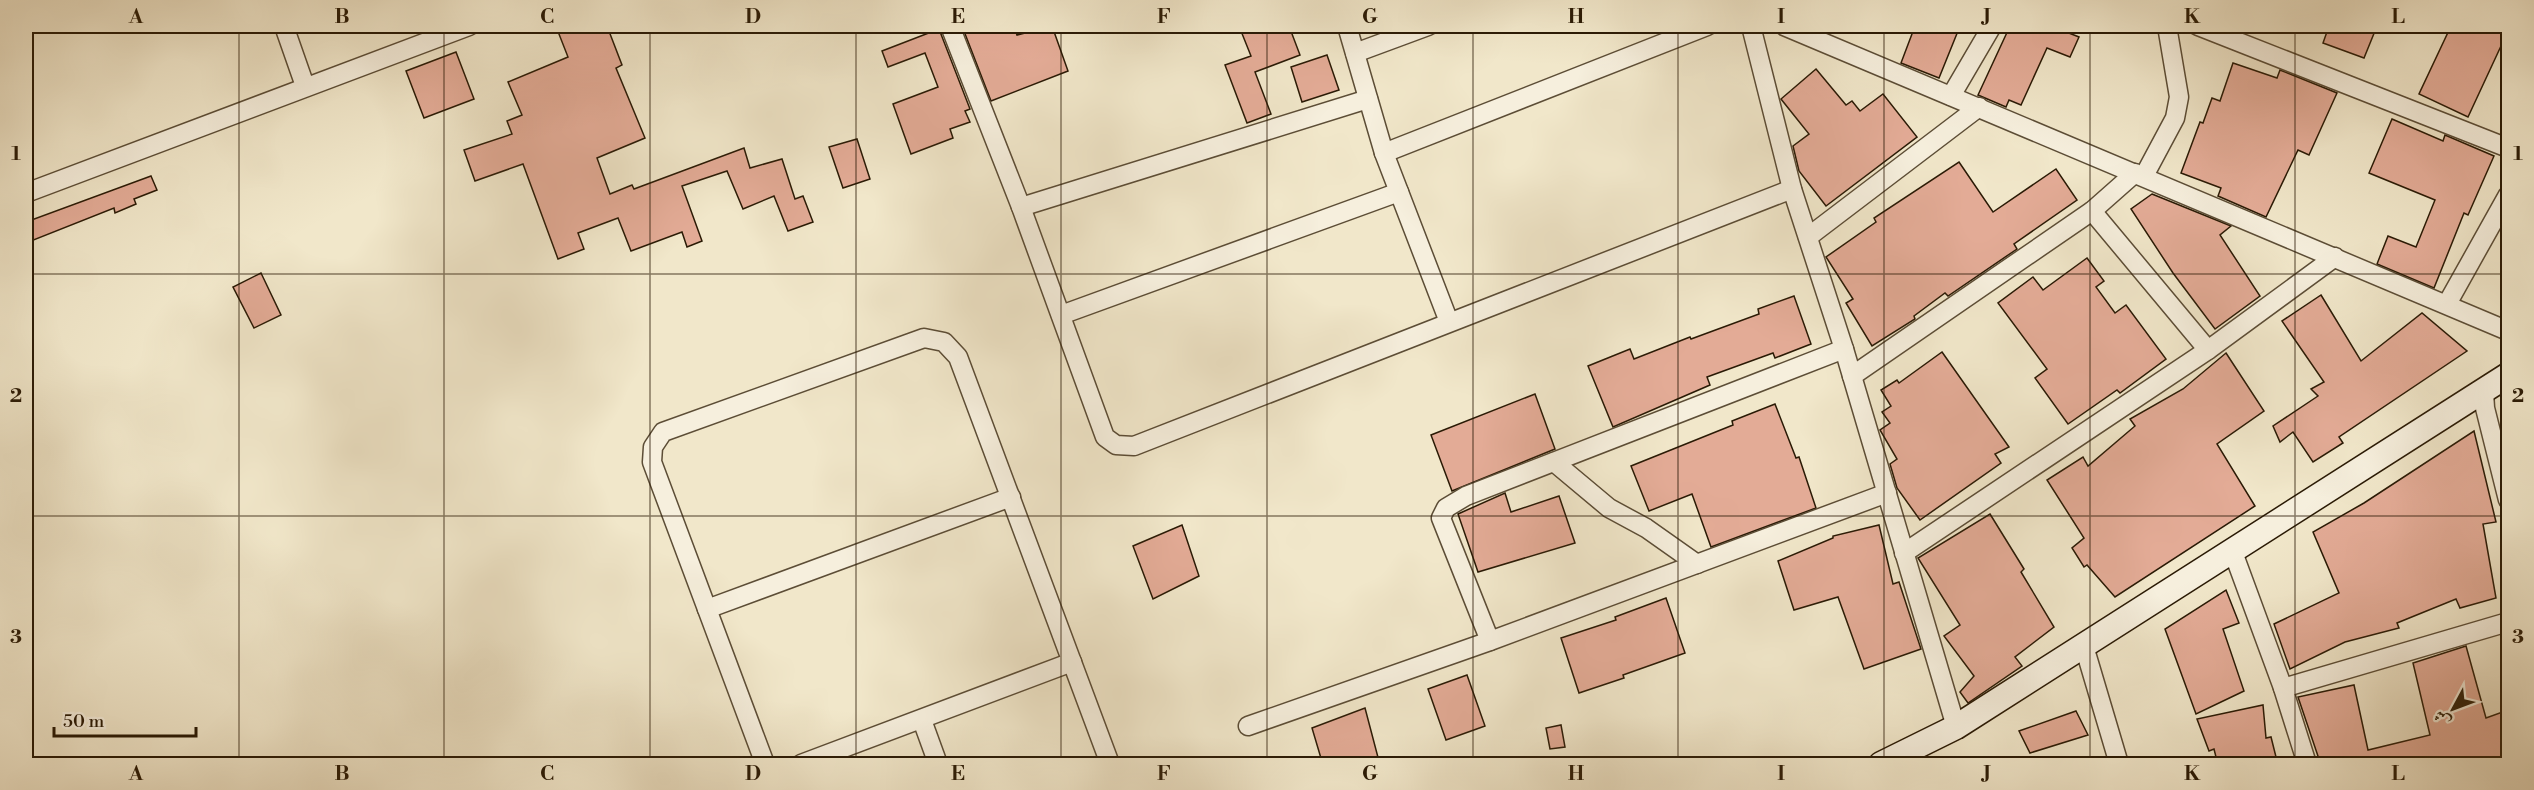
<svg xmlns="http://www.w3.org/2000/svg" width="2534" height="790" font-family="'Libre Bodoni',Amiri,serif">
<rect width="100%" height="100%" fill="#f1e7ca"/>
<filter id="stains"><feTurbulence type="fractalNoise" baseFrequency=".00333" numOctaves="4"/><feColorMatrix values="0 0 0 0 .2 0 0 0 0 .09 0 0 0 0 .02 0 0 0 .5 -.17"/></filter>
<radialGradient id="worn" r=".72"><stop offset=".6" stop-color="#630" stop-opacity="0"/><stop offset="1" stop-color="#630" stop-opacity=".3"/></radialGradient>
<g fill="#e3ab96" stroke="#2a1a05" stroke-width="1.5">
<path d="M565,26h42l15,39 -6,3 29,70 -48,20 13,36 22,-9 2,4 110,-41 6,20 32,-9 13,40 8,-3 10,26 -25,9 -14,-35 -31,13 -16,-38 -45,15 20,55 -15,6 -5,-15 -51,19 -13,-33 -40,15 6,16 -26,10 -35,-95 -48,17 -11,-31 48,-16 -5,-13 15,-6 -14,-33 60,-25 -11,-28z"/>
<path d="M962,26h52l3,9 35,-9 16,45 -77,30z"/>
<path d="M1239,26h50l11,29 -45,17 16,42 -24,9 -22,-58 26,-9z"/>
<path d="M1915,26h45l-21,52 -38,-15z"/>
<path d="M2010,26h41l28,11 -9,20 -23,-9 -26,57 -12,-5 -3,7 -28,-12z"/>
<path d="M2329,26h48l-13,32 -41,-15z"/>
<path d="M2451,26h57v24l-7,-4 -33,71 -49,-23z"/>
<path d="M939,29l31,80 -5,2 5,11 -20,7 3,9 -42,16 -18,-50 45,-17 -13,-34 -37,14 -6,-16z"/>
<path d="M456,52l18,47 -50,19 -18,-47z"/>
<path d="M1327,55l12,35 -37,12 -11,-35z"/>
<path d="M2233,63l44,15 3,-8 57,23 -28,62 -11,-5 -32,67 -48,-21 3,-8 -40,-15 19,-51 3,1 9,-25 8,3z"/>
<path d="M1816,69l30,36 6,-4 8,10 23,-17 34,43 -91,69 -27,-35 -6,-25 16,-12 -28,-35z"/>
<path d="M2392,119l51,22 2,-6 49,21 -26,59 -4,-2 -30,75 -57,-24 11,-28 28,11 19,-47 -66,-27z"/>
<path d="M857,139l13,40 -27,9 -14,-41z"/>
<path d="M1959,162l34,50 63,-43 21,31 -63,44 3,5 -69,47 -3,-3 -31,23 1,3 -43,27 -26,-43 7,-4 -27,-42 50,-35 -2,-4z"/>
<path d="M151,176l6,14 -23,9 2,5 -21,9 -1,-5 -88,35v-21z"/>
<path d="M2152,194l79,32 -11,9 40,61 -45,33 -42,-56 -42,-64z"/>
<path d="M2087,258l17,23 -8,6 19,26 11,-8 40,54 -46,34 -3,-3 -49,34 -33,-46 12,-9 -49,-66 35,-26 10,13z"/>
<path d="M261,273l20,42 -27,13 -21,-41z"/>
<path d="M2321,295l40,66 61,-48 45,38 -128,86 4,6 -30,19 -20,-30 -13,10 -7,-16 45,-30 -7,-7 13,-7 -42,-61z"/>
<path d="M1794,296l17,48 -36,14 -2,-5 -66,24 3,8 -97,42 -25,-61 42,-17 4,10 56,-22 1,2 68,-25 -1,-5z"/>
<path d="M1942,352l67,95 -14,7 6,9 -81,57 -23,-32 -7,-24 7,-5 -17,-29 10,-7 -8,-11 9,-6 -10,-16 16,-10 2,3z"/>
<path d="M2226,353l38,58 -47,33 38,62 -140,91 -28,-32 -3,2 -12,-19 12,-10 -37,-58 36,-23 5,9 47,-40 -5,-7 53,-30z"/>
<path d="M1535,394l20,55 -103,42 -21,-56z"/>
<path d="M1775,404l21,54 3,-1 17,51 -105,39 -19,-53 -43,17 -18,-45 102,-41 -1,-4z"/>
<path d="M2474,431l22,91 -13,2 13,74 -36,10 -4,-9 -59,24 2,5 -54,14 -55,27 -16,-45 65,-31 -26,-61 51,-29z"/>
<path d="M1505,493l6,19 48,-16 16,47 -97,29 -20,-58z"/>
<path d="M1990,514l34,55 -3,3 33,55 -39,30 7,9 -54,37 -8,-11 14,-16 -30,-40 16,-11 -42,-67z"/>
<path d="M1182,525l17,51 -46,23 -20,-53z"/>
<path d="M1879,525l14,59 6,-2 22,67 -57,20 -26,-72 -44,13 -16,-49 55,-23v-2z"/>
<path d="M2226,590l13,33 -16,6 21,62 -48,23 -31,-85z"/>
<path d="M1666,598l19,55 -62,22 1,3 -45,15 -18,-55 55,-18 -1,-3z"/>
<path d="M2466,646l20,72 22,-8v55h-187l-23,-68 56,-12 14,65 62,-15 -17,-72z"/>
<path d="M1467,675l18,51 -39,14 -18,-51z"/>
<path d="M2263,705l3,33 5,-1 7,28h-60l-4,-16 -5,2 -12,-32z"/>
<path d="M1365,708l15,57h-57l-11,-37z"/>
<path d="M2076,711l12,24 -58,18 -11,-22z"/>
<path d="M1561,725l4,22 -15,2 -4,-21z"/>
</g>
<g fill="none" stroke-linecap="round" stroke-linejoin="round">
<g stroke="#5c4d36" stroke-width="21">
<g id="street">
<path d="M284,26l21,60"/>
<path d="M950,26l71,181 84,230 11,8 18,1 658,-257"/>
<path d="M1347,26l37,127 65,169"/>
<path d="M1751,26l41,163 52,160 112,378"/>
<path d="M1784,26l724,305"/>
<path d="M2198,26l310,122"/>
<path d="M1355,53l73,-27"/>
<path d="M1951,96l41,-70"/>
<path d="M1384,153l323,-127"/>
<path d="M2144,176l31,-58 4,-21 -12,-71"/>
<path d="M26,193l443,-167"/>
<path d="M1021,207l347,-108"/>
<path d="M2092,211l116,139"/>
<path d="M1808,237l171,-130"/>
<path d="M2447,304l61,-109"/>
<path d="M1061,315l338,-123"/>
<path d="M1852,376l240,-165 43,-38"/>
<path d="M2484,392l1,16 23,92"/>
<path d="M1554,462l55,46 37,20 51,36"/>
<path d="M2233,552l50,136 24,76"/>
<path d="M1904,553l304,-203 127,-93"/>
<path d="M707,609l304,-112"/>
<path d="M1490,641l-49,-123 5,-10 20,-12 378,-147"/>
<path d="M2084,646l35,118"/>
<path d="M2283,688l225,-66"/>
<path d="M922,720l16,44"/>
<path d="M1248,726l242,-85 397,-148"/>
<path d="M765,764l-113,-302 1,-15 10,-15 261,-94 20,4 14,15 152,407"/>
<path d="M801,764l271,-102"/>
</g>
</g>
<g stroke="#2a1a05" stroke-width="27">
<path id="secondary" d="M1881,764l75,-37 552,-352"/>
</g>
<use href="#street" stroke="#f6efdd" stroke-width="18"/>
<use href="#secondary" stroke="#f6efdd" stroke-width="24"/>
</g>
<path fill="none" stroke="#2a1a05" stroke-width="1.5" stroke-opacity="0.55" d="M239,26v738M444,26v738M650,26v738M856,26v738M1061,26v738M1267,26v738M1473,26v738M1678,26v738M1884,26v738M2090,26v738M2295,26v738M26,274h2482M26,516h2482"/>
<rect width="2534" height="790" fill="none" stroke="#f1e7ca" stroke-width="66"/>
<g transform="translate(2453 709) rotate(229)" stroke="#f6efdd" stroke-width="4.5" paint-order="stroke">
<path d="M0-4.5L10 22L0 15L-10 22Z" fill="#2a1a05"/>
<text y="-9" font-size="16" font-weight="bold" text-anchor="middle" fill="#2a1a05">ش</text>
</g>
<path d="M54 727v9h142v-9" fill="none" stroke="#2a1a05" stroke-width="3"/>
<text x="63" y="727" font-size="18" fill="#2a1a05" stroke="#f6efdd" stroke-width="4.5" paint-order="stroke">50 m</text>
<rect x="33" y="33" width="2468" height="724" fill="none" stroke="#2a1a05" stroke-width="2"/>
<g font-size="20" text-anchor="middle" font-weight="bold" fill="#2a1a05">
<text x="136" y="23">A</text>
<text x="342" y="23">B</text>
<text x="547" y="23">C</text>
<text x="753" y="23">D</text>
<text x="958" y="23">E</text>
<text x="1164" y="23">F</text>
<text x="1370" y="23">G</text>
<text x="1576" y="23">H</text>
<text x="1781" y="23">I</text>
<text x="1987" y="23">J</text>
<text x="2192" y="23">K</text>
<text x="2398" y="23">L</text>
<text x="16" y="160">1</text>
<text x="2518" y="160">1</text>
<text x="16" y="402">2</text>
<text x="2518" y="402">2</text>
<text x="16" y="643">3</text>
<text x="2518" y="643">3</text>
<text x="136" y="780">A</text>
<text x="342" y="780">B</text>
<text x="547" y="780">C</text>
<text x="753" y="780">D</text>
<text x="958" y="780">E</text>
<text x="1164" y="780">F</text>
<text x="1370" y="780">G</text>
<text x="1576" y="780">H</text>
<text x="1781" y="780">I</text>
<text x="1987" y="780">J</text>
<text x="2192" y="780">K</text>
<text x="2398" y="780">L</text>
</g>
<rect width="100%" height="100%" filter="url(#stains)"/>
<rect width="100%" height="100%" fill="url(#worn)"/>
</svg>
